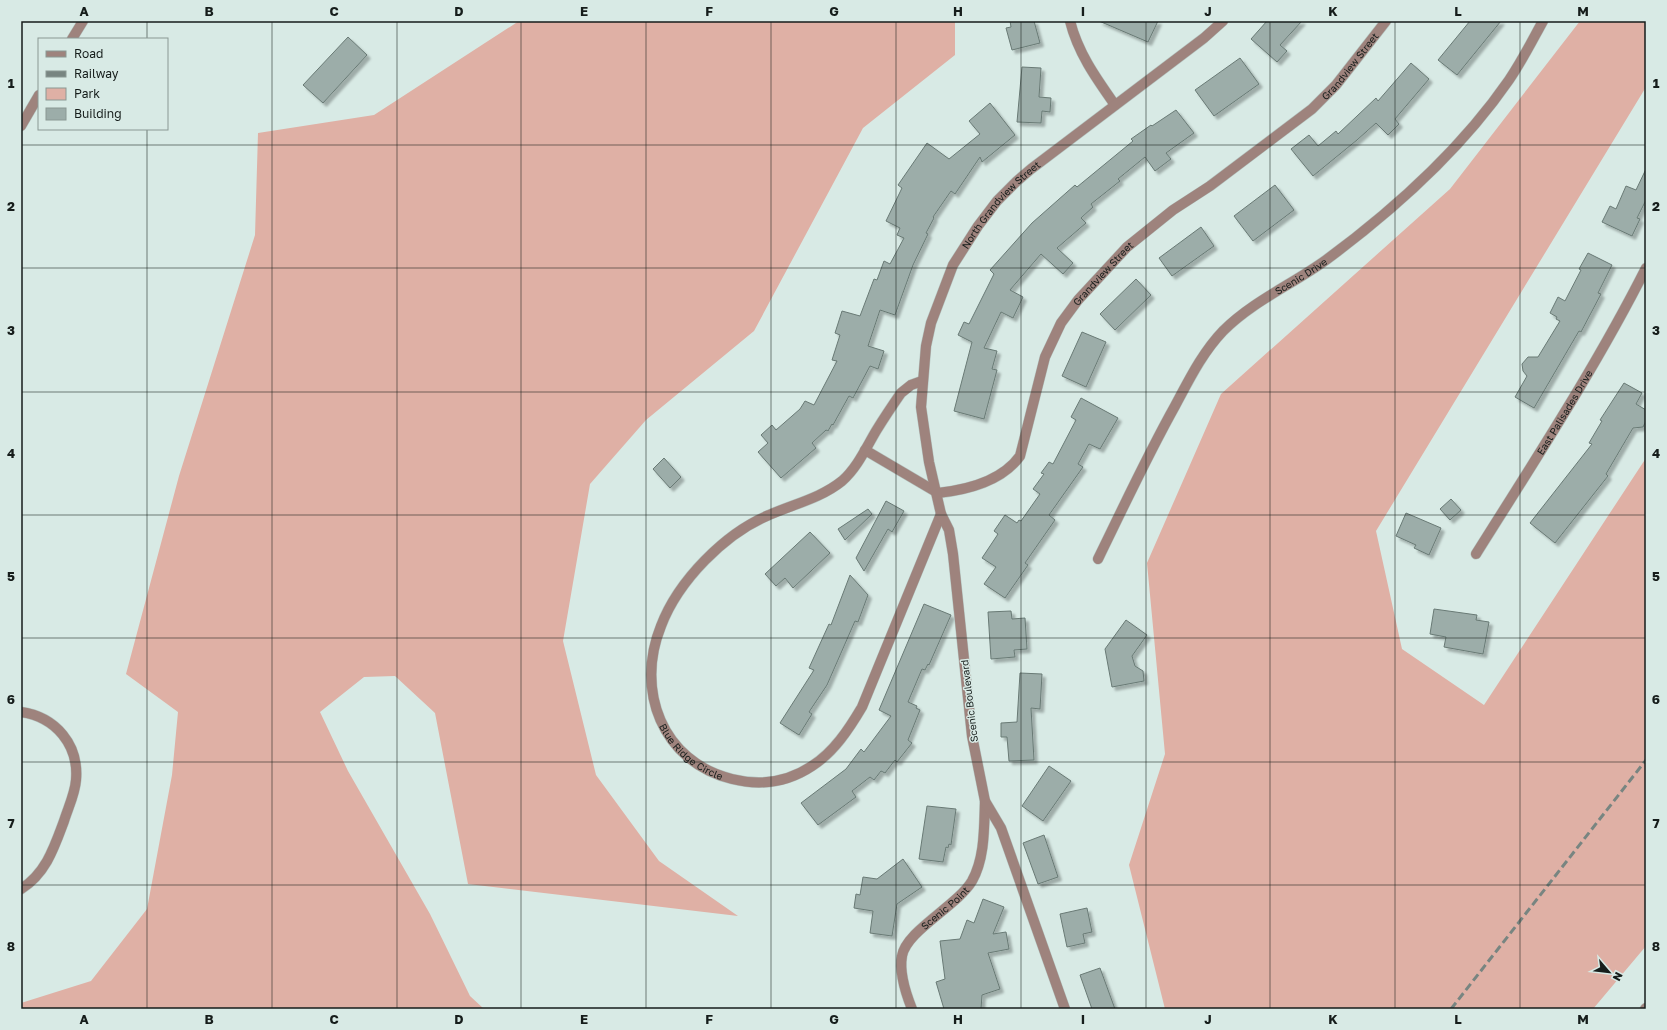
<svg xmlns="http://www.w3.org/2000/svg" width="1667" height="1030" font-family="'Golos Text',sans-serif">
<defs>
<filter id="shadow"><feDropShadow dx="3.5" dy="3.5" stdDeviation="1" flood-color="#0004"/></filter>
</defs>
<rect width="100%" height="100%" fill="#d8eae5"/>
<g fill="#dfb0a5">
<path d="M519,21h436v34l-92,73 -109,203 -108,89 -56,64 -27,157 33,134 63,86 79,55 -270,-32 -33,-171 -40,-37 -31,1 -44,35 28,59 82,143 40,82 14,13h-463v-6l70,-22 56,-72 25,-134 6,-63 -52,-38 53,-198 76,-241 3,-102 116,-18z"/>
<path d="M1580,21h66v66l-270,444 26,118 82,56 162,-247v488l-53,63h-428l-36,-144 36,-111 -18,-191 74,-169 229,-205z"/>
</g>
<g fill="#9cada9" stroke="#697a75" filter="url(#shadow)">
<path d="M1010,21h24l6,22 -28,7 -6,-22 5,-1z"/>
<path d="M1099,21h59l-10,21z"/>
<path d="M1267,21h35l-22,24 7,6 -10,11 -26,-23z"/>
<path d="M1470,21h31l-44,54 -19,-15z"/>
<path d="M348,37l19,18 -44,48 -20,-18z"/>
<path d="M1240,58l19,26 -45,32 -19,-26z"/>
<path d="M1411,63l18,16 -34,40 4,5 -11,11 -12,-12 -19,17 -44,36 -22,-27 18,-14 9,11 18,-15 2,3 38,-36 2,3z"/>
<path d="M1022,67l19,1 -2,29 12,1 -1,14 -8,-1 -1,12 -24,-1z"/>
<path d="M990,103l25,32 -33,27 -2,-5 -25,37 -4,-3 -18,26 1,1 -8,15 2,1 -15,31 -18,50 -15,-5 -12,36 16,5 -6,18 -8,-3 -17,32 -4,-2 -16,29 -1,-1 -4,7 -2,-1 -14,13 4,5 -35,30 -23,-26 10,-9 -7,-8 11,-10 4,5 24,-21 5,-8 9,4 23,-44 -5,-1 8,-25 -5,-2 7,-22 18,5 14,-37 3,1 7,-19 6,3 14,-26 -7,-3 3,-7 -14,-7 16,-33 -4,-3 29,-42 22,16 31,-25 -11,-13z"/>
<path d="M1176,110l18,23 -28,20 5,6 -16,12 -10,-14 -27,22 2,2 -29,23 2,3 -12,11 5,5 -29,25 16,15 -10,11 -22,-20 -31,36 13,7 -10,21 -12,-6 -17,36 13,3 -5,18 5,1 -13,49 -30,-8 18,-69 -14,-7 6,-13 5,2 25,-50 -4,-4 42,-47 43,-38 2,2 56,-46 -2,-2 20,-14 1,1z"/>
<path d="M1646,169v31l-9,18 3,1 -8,17 -30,-14 8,-16 6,3 10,-23 10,4z"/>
<path d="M1275,185l19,25 -41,31 -19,-25z"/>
<path d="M1201,227l13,19 -42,30 -13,-18z"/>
<path d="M1588,253l24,12 -14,28 3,1 -20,38 -2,-1 -45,77 -19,-11 12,-21 -4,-5 -1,-7 6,-7h10l22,-36 -4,-2 1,-2 -7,-4 8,-16 7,4 16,-31 -2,-1z"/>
<path d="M1136,279l15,16 -36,35 -15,-16z"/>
<path d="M1082,332l24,10 -20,45 -24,-11z"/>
<path d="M1624,383l18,10 -6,11 10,6v11l-3,6 -10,1 -27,46 2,2 -53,67 -25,-20 62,-79 -3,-1 13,-22 -2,-1z"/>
<path d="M1081,398l37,20 -18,31 -11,-5 -11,20 5,3 -34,48 6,5 -30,43 3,2 -23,33 -21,-14 12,-17 -14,-9 16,-24 -4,-3 11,-16 12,8 2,-3 2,1 19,-27 -7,-5 11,-15 -3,-1 8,-11 4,2 23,-44 -5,-3z"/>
<path d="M664,458l17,19 -11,11 -17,-19z"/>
<path d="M1451,499l10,11 -11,10 -10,-11z"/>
<path d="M886,501l18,10 -12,21 -4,-3 -24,42 -8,-13z"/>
<path d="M868,509l4,5 -27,26 -7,-11z"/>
<path d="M1406,513l35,15 -12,27 -15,-7 2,-3 -20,-9z"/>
<path d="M810,532l20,21 -37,35 -8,-10 -9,8 -11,-12z"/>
<path d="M850,575l18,20 -10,27 -3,-1 -28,64 -18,27 3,2 -13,21 -19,-12 34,-53 -5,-2 20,-44 2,1z"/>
<path d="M924,604l27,11 -22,50 -1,-1 -3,6 -3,-1 -14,33 9,4 -1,2 4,2 -12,30 4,3 -15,19 -2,-2 -10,13 -4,-2 -7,9 -4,-3 -18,14 4,6 -38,28 -17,-22 45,-34 15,-20 3,3 27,-36 -12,-6z"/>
<path d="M1434,609l43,6 -1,5 13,2 -6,32 -39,-7 2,-10 -16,-3z"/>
<path d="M1011,611l1,8 13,-1 2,31 -13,1 1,7 -24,2 -3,-47z"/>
<path d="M1126,620l21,15 -15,21 3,10 8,5 1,10 -32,6 -7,-38z"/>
<path d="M1020,673l22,1 -2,35 -9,-1 3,52 -25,1 -2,-24h-6v-14l16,-1z"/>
<path d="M1049,766l22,15 -28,40 -21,-15z"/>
<path d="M927,806l29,3 -5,36 -2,-1 -1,4 -2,-1 -3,15 -24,-3z"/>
<path d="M1044,835l14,42 -20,7 -15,-41z"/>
<path d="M903,859l19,28 -25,17 -5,32 -22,-3 3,-22 -19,-3 2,-14 4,1 3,-18 14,2z"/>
<path d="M983,899l21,8 -11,27 13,-2 3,17 -21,4 12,36 -18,6 -1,14h-37l-8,-27 9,-3 -5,-38 20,-2 7,-19 7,3z"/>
<path d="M1087,908l5,24 -9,2 2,9 -18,4 -7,-33z"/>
<path d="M1100,968l15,41h-23l-12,-34z"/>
</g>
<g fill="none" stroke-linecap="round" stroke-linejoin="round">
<g stroke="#b5c5c1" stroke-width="11">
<g id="minor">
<path d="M1070,21c8,32 26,57 45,84"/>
<path d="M72,39l11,-18"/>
<path d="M21,126l18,-31"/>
<path id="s1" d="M922,381l-11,4 -10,8c-9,13 -17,25 -25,38 -10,17 -19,37 -34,50 -21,17 -48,23 -73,34 -44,18 -91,66 -108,111 -26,64 1,136 71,153 28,7 56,3 80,-13 22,-14 37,-37 50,-59l79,-193"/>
<path id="s2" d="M865,450l73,43c28,-3 64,-12 82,-37l25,-99 16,-34 17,-23 49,-53 46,-37 37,-24 102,-77 24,-24 50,-64"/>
<path id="s3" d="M1476,554c59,-94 120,-187 170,-286"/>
<path id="s4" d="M1098,559c25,-51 49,-103 77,-153 14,-26 27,-53 48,-75 30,-30 70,-47 103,-71 69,-51 134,-109 183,-180 13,-19 23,-39 34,-59"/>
<path d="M21,712c35,5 58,33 55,68 -1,14 -8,28 -12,41 -10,27 -18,52 -43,68"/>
<path id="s5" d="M912,1009c-6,-15 -13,-37 -10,-53 4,-25 55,-50 70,-75 13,-23 12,-53 13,-80"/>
<path id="s6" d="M1065,1009l-64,-181 -16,-27 -13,-65 -19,-182 -4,-24 -8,-16 -12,-52 -8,-55 5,-61 5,-23 22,-58 25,-39 19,-25 20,-20 14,-12 173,-131 19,-17"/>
</g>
</g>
<g stroke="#b5c5c1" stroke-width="11">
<path id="tertiary" d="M1645,1009l1,-1"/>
</g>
<use href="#minor" stroke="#9e837d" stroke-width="10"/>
<use href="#tertiary" stroke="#9e837d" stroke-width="10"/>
<path stroke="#788581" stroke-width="3" stroke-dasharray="8 4" stroke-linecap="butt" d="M1451,1009l195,-249"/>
</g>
<path fill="none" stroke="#161d1b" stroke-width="1" stroke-opacity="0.55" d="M147,21v18M272,21v988M397,21v988M521,21v988M646,21v988M771,21v988M896,21v988M1021,21v988M1146,21v988M1270,21v988M1395,21v988M1520,21v988M147,129v880M21,145h1625M21,268h1625M21,392h1625M21,515h1625M21,638h1625M21,762h1625M21,885h1625"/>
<g text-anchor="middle" stroke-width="3" stroke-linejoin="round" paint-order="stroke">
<g font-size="10" fill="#161d1b" stroke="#d8eae5">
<text dy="4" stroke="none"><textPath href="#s2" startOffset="706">Grandview Street</textPath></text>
<text dy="4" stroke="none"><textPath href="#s6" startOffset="848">North Grandview Street</textPath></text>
<text dy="4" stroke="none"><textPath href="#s2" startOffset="382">Grandview Street</textPath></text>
<text dy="4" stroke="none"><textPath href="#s4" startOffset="356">Scenic Drive</textPath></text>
<text dy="4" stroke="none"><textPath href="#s3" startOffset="167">East Palisades Drive</textPath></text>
<text transform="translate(969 701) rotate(-97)" y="4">Scenic Boulevard</text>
<text dy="4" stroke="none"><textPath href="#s1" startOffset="512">Blue Ridge Circle</textPath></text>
<text dy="4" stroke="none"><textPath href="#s5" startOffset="120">Scenic Point</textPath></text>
</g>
</g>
<rect width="1667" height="1030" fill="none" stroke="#d8eae5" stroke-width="44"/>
<rect x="38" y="38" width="130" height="92" fill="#d8eae5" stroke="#8a9894"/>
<rect x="46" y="51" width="20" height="6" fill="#9e837d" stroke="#8a9894"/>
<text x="74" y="58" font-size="12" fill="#161d1b">Road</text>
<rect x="46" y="71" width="20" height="6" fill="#788581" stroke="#8a9894"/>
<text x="74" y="78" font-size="12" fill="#161d1b">Railway</text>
<rect x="46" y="88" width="20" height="12" fill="#dfb0a5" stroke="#8a9894"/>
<text x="74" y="98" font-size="12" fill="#161d1b">Park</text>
<rect x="46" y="108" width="20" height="12" fill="#9cada9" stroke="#8a9894"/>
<text x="74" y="118" font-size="12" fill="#161d1b">Building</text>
<g transform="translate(1609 972) rotate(118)" stroke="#d8eae5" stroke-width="3" paint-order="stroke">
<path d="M0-3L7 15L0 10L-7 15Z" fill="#161d1b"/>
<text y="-6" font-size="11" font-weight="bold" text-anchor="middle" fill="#161d1b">N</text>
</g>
<rect x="22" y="22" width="1623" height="986" fill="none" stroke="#161d1b" stroke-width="1.5"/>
<g font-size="13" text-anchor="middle" font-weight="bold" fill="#161d1b">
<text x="84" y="16">A</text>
<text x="209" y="16">B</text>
<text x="334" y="16">C</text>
<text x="459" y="16">D</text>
<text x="584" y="16">E</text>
<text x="709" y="16">F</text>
<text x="834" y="16">G</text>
<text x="958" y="16">H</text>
<text x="1083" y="16">I</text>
<text x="1208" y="16">J</text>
<text x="1333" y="16">K</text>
<text x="1458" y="16">L</text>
<text x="1583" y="16">M</text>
<text x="11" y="88">1</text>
<text x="1656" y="88">1</text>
<text x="11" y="211">2</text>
<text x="1656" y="211">2</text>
<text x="11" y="335">3</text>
<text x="1656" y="335">3</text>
<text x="11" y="458">4</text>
<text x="1656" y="458">4</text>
<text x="11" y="581">5</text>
<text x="1656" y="581">5</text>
<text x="11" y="704">6</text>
<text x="1656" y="704">6</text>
<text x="11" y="828">7</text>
<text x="1656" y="828">7</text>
<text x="11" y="951">8</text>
<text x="1656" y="951">8</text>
<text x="84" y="1024">A</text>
<text x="209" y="1024">B</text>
<text x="334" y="1024">C</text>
<text x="459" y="1024">D</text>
<text x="584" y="1024">E</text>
<text x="709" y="1024">F</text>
<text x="834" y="1024">G</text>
<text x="958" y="1024">H</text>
<text x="1083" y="1024">I</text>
<text x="1208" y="1024">J</text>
<text x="1333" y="1024">K</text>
<text x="1458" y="1024">L</text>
<text x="1583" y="1024">M</text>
</g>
</svg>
